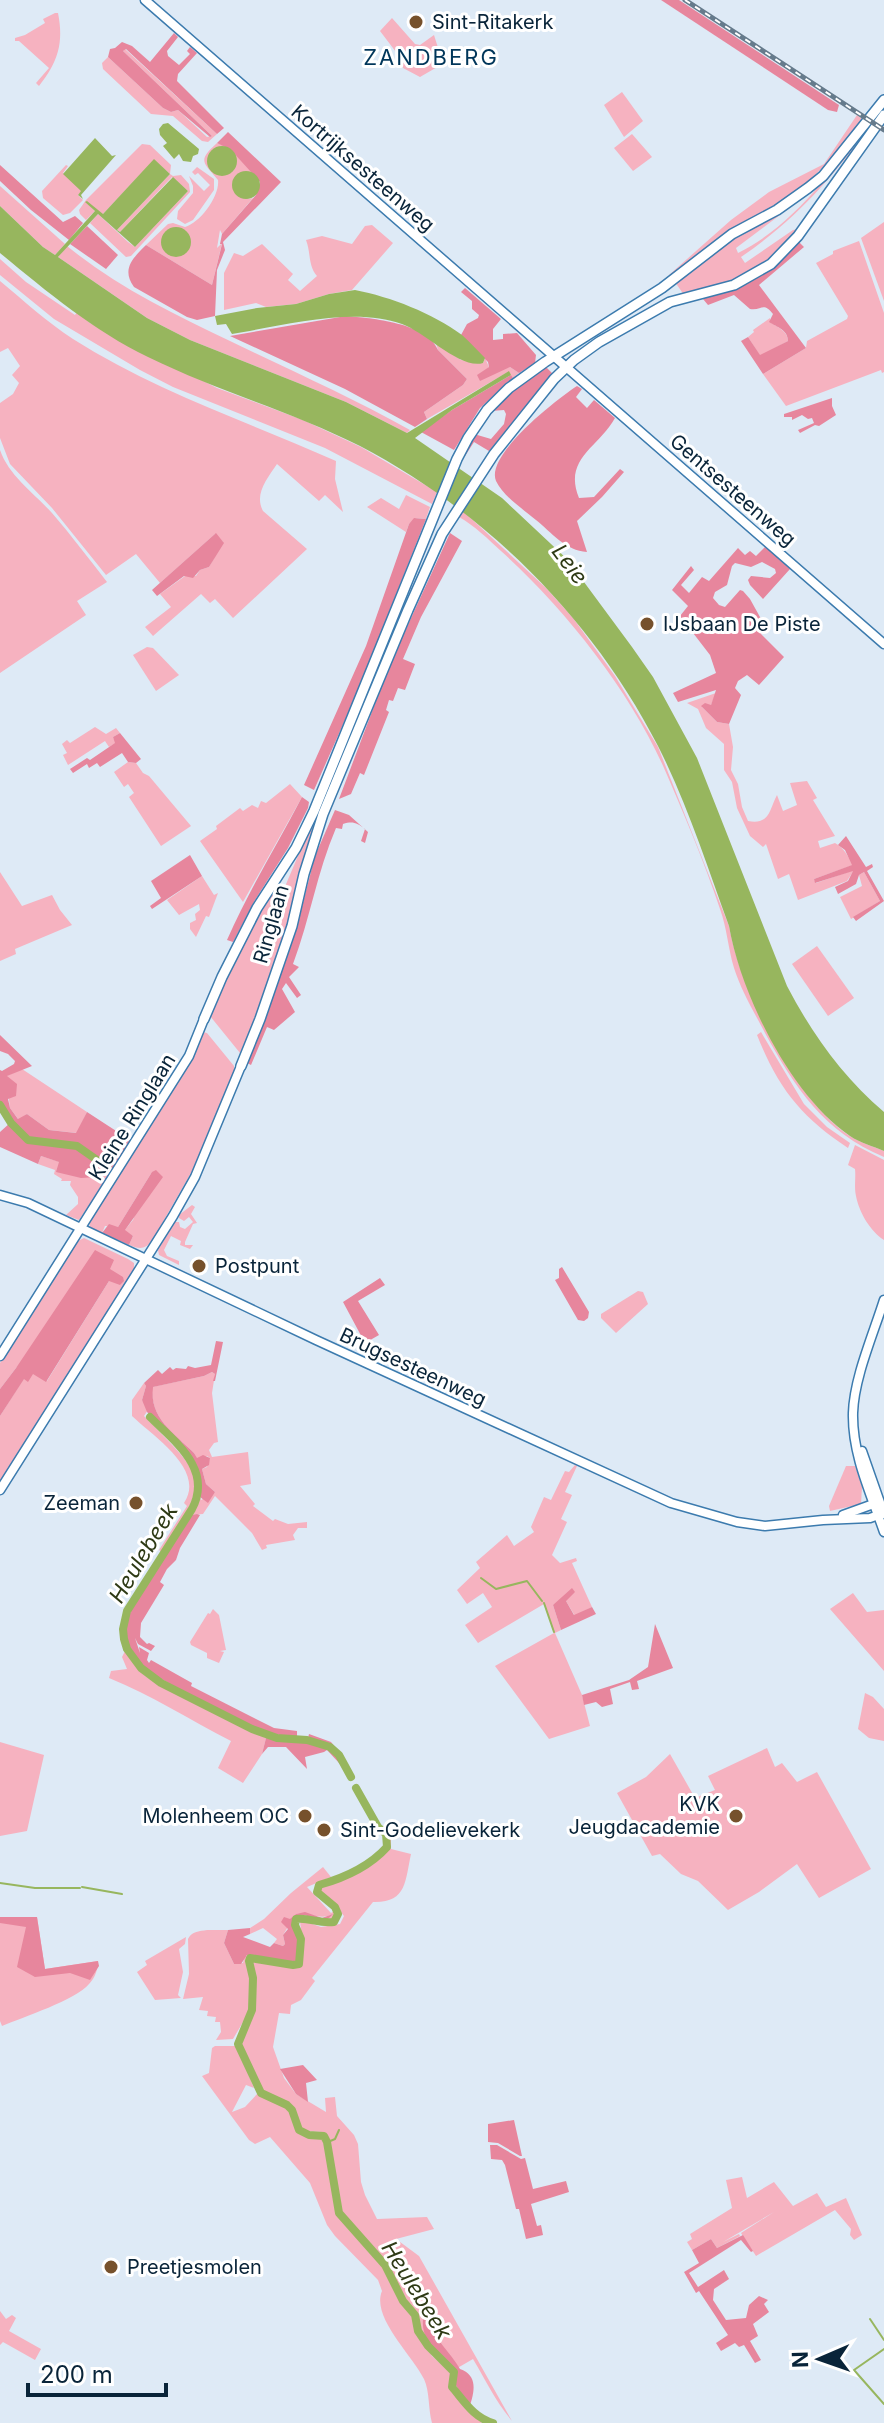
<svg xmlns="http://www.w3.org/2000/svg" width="884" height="2423" font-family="Inter,sans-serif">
<rect width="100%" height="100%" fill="#deeaf6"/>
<g fill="#f6b2c0">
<path d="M55,13h3c6,30 0,49 -19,73l-3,-3 13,-15 -30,-27h-4v-3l10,-3 20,-12 -2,-4z"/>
<path d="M392,18l23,26 5,1 14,-10 6,19 -1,12 -19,11 -17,-9 -7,-16 -16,-21z"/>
<path d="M125,49l92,85 -9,8 -6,-1 -29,-25 -22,-2 -48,-45 -1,-6 6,-6 55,51 8,4 7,-2 29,27 5,-1 -89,-85z"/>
<path d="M622,92l21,29 -19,16 -20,-32z"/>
<path d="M857,115l5,4 -34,43 -21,21 -34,23 -64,39 -39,32 -1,-2 62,-55 38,-28 55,-28z"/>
<path d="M869,123l3,2c-43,55 -73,92 -131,132l4,6 48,-33 5,-1c-10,11 -20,23 -31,33 -24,18 -54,25 -83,33l-9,-13 61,-46 47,-26 -3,5 -44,33 2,5c56,-28 94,-82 131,-130z"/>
<path d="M632,134l20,23 -19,14 -19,-23z"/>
<path d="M217,143l10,4 -4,-1 13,11 -2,-4 21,21 -4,-3 -3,28 5,-1 -31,36 -2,-4 -3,18 5,-5 -10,42 -66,-40 22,-21 5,-1 12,4c15,-4 35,-31 33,-47 -15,-18 -21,-19 -1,-37z"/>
<path d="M142,144l8,1 21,20 -1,9 3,2 8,-1 8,9 1,8 -59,64 -5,1 -36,-34 8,-9 30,28 7,5 53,-56 -16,-14 -52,55 -3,-2 53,-56 -16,-14 -52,55 -16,-13 9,9 -9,9 -6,-6 -1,-4 7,-10z"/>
<path d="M66,165l2,1 -5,7 19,18 -4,4 5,5 -13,13 -7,2 -20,-17 -1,-7z"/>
<path d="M197,167l17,12v11l-21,30 -8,4 -8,-5 1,-8 15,-18v-7l-4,-10 15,15 6,-6 -12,-12 -3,2 -3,-3z"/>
<path d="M0,186l65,58 -10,11 -12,-8 -43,-41z"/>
<path d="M884,222v79l-23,-63z"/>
<path d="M372,225l21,18 -41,47 -23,4 -33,10 -30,3 -10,-4 -32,7v-37l10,-20 9,3 19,-12 31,30 -5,6 12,11 17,-15c-9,-10 -6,-23 -11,-36l16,-4 30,8 13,-18z"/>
<path d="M859,241l25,72v59l-2,1 -1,-3 -95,36 -23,-32 43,-26 1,-7 40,-22 1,-3 -32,-53 17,-9v-3z"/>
<path d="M67,246c49,40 106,68 163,95 60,29 121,56 180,89l-3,3 -61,-31 -156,-62 -43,-22 -89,-61z"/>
<path d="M0,259l26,23 49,33 2,-3 13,11 127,65 86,32 58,27 76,45 -5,12 -107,-56 -152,-61 -33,-17 -86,-51 -54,-44z"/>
<path d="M0,281c24,20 47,41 73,58 82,52 175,83 263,122l-1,18 8,33 -18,-17 -6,6 -42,-37c-10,15 -23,30 -14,47l44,38 -74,69 -18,-19 -5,4 -9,-9 -48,42 -8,-9 26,-20 -11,-13 25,-18h11l4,-6 9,-3 14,-25 -8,-8 -55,49 -24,-29 -30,21 -54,-67 -42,-44 -10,-26v-35l13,-9 6,-11 -7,-8 8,-9 -12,-18 -8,4z"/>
<path d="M770,318v4c7,5 18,9 18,19l-28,15 -12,-19 6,-5 -1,-2z"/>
<path d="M436,343l25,17 22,3 2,-5 4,9 -3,3 24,-3 9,6 -6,5 -5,-6 -81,47 -3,-7 39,-27 4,-6 -29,-29z"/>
<path d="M0,450c9,26 34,43 52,63 19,22 37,46 55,69l-30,19 9,14 -86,58z"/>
<path d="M406,495l24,12 -4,12 -10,-1 -7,6 -3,8 -39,-25 14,-9 18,11z"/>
<path d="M463,511l83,77 27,30 42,58 43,71 71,179c12,66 64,172 121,210 10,7 23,10 34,15v6c-60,-25 -89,-69 -119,-124 -11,-21 -24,-43 -31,-65 -6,-20 -7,-40 -14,-59 -16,-48 -36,-95 -56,-141 -35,-79 -99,-159 -163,-217 -13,-12 -26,-25 -42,-34z"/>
<path d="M147,647l6,1 26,27 -23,16 -23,-36z"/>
<path d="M716,693l-5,12 -9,2 15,15 12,2 4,23 -2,23 7,14 4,23 6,14c22,4 21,-11 29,-26l6,16 14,-6 -7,-22 17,-2 10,17 -4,2 22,36 -17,5 2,7 15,-5c9,5 13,13 18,22l-39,14 2,4 38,-13 -7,11 -49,19 -9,-26 -11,5 -12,-35 -3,3 -13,-11 -13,-28 -5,-26 -8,-12v-26l-18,-16 -8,-19 -11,-6z"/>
<path d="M95,727l11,7 10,-6 4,5 -7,4 3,6 -7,4 -4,-6 -37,24 -5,-10 4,-2 -5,-9 5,-4 3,3z"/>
<path d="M128,762l8,1 7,10 6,3 42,50 -30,20 -32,-49 5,-4 -6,-9 -4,3 -10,-15z"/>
<path d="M290,784l12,13 -59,105 -43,-61 17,-12 -1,-3 24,-18 3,3 9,-6 6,3 3,-7 5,2z"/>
<path d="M317,811l3,2 -34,122 -21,61 -25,57 -30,-37c19,-47 41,-94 70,-136l-6,13 7,3z"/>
<path d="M0,872l22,34 30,-11 8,15 12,15 -57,24 1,5 -16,7z"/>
<path d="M864,872l16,29 -29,18 -11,-22 22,-11 -3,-11z"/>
<path d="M202,876l12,19 4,-2 -9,24 -3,-1 -10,21 -6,-8v-6l6,-3 -1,-6 5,-4 -1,-6 -20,11 -12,-15z"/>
<path d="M817,946l37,52 -26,18 -36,-52z"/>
<path d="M202,1032l5,1 27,33v7l-35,86 -47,82c-8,9 -12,8 -23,4l4,-9 -9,-5 9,-11 19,-48 -34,55 -13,-1 -3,7 -12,-6 -1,-5z"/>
<path d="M761,1032l43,72 23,23 23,16 -2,5c-47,-31 -70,-60 -91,-113z"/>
<path d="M22,1069l65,43 -10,21 -28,-3 -22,-16 -8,6 -9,-12 -4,-32z"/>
<path d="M855,1145l29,15v80c-14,-9 -25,-28 -28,-44 -2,-9 0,-19 -1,-27l-7,-4z"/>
<path d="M41,1156l19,6 -3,10 46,-7 9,6 -33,49 -13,-5 12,-11v-7l-8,-12 1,-4h-10l1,-2 -8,-5 1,-4 -17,-6z"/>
<path d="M192,1205l3,2 -4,7 6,9 -4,1 -8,18v3h8l-3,4 -10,-4 1,-4 -10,-5 -7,14 3,6 12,5v4l-20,-10 -1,-5 17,-28h4l1,5 5,2 8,-7 -4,-5 -5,4 -5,-3v-3z"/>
<path d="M84,1238l44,21 6,4v7l-134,214v-68l24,-38 9,-5 14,8 62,-100v-12l-93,99 -16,21v-26l78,-122z"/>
<path d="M638,1291l5,1 5,12 -32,29 -15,-15v-4z"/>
<path d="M212,1372l3,2 -3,19 6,49 -4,1 -5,7 3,7 36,-5 3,32 -11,2 15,18 -2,2 20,15 2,-2 13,5 19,-2v6h-9l-5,7 2,5 -29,5 1,3 -5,2 -10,-17 -37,-37 -12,18 -11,1 8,-18 1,3 14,-8 -9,-8 -4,-15 5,-2 3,-9 -3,-2 -10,3 -3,-6c-21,-21 -43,-33 -42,-66l52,-11z"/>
<path d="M144,1383l2,3 -4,14 6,10 -4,6c61,63 68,59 18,136l-3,-2 28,-44 -3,-3c22,-33 -30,-66 -52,-87v-16z"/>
<path d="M575,1465l2,1 -12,26 7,3 -11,24 6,3 -15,33 8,8 16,-5 1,3 -5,2 20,44 -17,9 -9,-15 -13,4 8,25 -6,3 27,62 8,31 -41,13 -54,-73 59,-33 -10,-29 -66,39 -13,-18 27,-18 -9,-14 -16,11 -10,-14 23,-22 -4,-6 31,-27 7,11 20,-14 -3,-5 13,-30 7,3 14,-29 4,1z"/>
<path d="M846,1466h9l7,21 -1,17 -31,7 -1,-5z"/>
<path d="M853,1593l14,19 17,-2v61l-54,-62z"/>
<path d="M213,1609l6,6 7,35 -6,1 4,1 -5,11 -12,-5v-5l-16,-8 -1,-3 18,-29 2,1z"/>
<path d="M125,1651l19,24 10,7 112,56 -4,16 -19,29 -25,-15 13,-27c-41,-21 -80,-46 -122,-63l2,-7 16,-2 -5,-12z"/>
<path d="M865,1693l8,4 11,12v32l-15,-3 -11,-9z"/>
<path d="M0,1742l44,13 -17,76 -27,5z"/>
<path d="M767,1748l8,19 7,-4 15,19 20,-10 54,97 -52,29 -22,-34 -38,28 -31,18 -30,-29 -17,-7 -21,-20 -8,2 -35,-63 29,-16 24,-23 25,44 20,-8 -7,-14z"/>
<path d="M382,1826l9,4v19l20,5c-6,27 -4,49 -38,48l-61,76 3,3 -14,19 -10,5 -1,9 -11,-1 -6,34 11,31 12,16 30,18 -1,-14 10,-1 2,19 17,19 4,9 3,38 4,13 12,24 50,-2 7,12 -38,10 23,17 93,165c-16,-19 -26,-40 -39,-62l-19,11 -34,-39 -5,-20 -11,-12 -16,-33 -48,-55 -13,-74 -5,-5 -20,-1 -12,-25 -31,-17 -19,-44 3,-12 11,-23 -1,-54 37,6 10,4 3,-16 -3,-29h4l17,6 19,-3 4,-8 -14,-17 -9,-6 -1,-6c22,-7 60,-20 70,-42l-1,-7z"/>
<path d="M323,1867l8,10 -24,10 24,26 3,-2 1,7 -13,4 -6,-3h12l3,-4c-12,5 -22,-3 -35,-1l-13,21 2,9 -2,2 -9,-3 3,-4 -14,-11 -13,6v-6l14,-9 27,-26z"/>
<path d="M0,1917h37l8,52 53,-8c0,8 -3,17 -9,23 -13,16 -66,33 -87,42l-2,-5z"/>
<path d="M207,1930h21l-4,13 10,21 9,-1 2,-7 4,-1c-2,8 1,11 2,20 1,16 -1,32 -5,48l-3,-1 -10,17 -17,1 5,-8 -1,-10h-5l1,-5 -9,-1 1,-5 -9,-1 4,-13 -20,2 6,-25 -1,-35c3,-7 11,-8 19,-9z"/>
<path d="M186,1937l-1,7 -6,5 4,23 -5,23 3,3 -26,2 -18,-28 10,-7 -2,-4z"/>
<path d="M215,2046h22l17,42 -8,-3 -14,27 13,-5 13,-14 31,17 10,22 10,5 11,-1 4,4 10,45 2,24 5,9 44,49 19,37 8,10 5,19 15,23 20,18 -2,14 14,18 18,17h-50c-4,-14 -2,-31 -8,-44 -12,-24 -53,-62 -42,-88l-4,-11 -43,-44 -8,-11 -17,-42 -40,-46 -15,7 -6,-4 -47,-64 7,-3 3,-25z"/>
<path d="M742,2177l5,21 27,-16 19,24 24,-13 9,14 20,-9 16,37 -8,5 -4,-5 1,-6 -16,-19 -79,46 -15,-23 33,-21 -51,30 16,-8 1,2 -23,12 -6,-9 -19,11 -5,-8 5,-3 -2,-5 42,-26 -6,-28z"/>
<path d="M0,2311l6,8 6,-4 4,3 -7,13 32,18 -6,11 -32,-18 -3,3z"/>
</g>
<g fill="#e7869d">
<path d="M661,0h18l160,105 -2,7 -9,-2z"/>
<path d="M174,33l4,4 -11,14 1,5 11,9 11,-11 -3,-3 3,-4 7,6 -19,21 -1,7 47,47 -7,6 -91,-85 -3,2 89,85 -2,1 -32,-27 -7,2 -8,-4 -55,-51 2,-8 5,-1 7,-6 10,4 18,16z"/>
<path d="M228,132l53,50 -58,60 2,8 -8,20 -2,46 -18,4 -10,-3 -53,-30c-13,-18 -1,-29 12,-42l66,40 10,-41h-2l2,-10 34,-39 4,-13 -29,-32 -14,-7z"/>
<path d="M0,165l63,57 12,-6 8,7 -14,17 -38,-30 -31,-29z"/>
<path d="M87,226l31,29 -12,14 -36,-25z"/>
<path d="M799,242l5,5 -45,38 47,63 -43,26 -22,-33 7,-4 12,18 28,-14c0,-11 -11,-14 -19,-19l4,-8c-10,-13 -11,-3 -23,-5l-16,-14 -26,10 -5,-6c40,-13 67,-26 96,-57z"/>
<path d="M465,288l36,31 -8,10v11l10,-1v-5l14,-1 19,22 -1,8 -16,10 -9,-6 -30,14 -3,-6 12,-8 -1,-5 -27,-27 6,-11 11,-6 1,-3 -7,-6v-8l-11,-9z"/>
<path d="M346,316c25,2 82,7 92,34l29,29 -4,6 -39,27 3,7 -12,8 -70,-38 -115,-53z"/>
<path d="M546,367l7,7 -64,77 -15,-9 -9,14h-2l11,-22 17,5 13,-15 2,-10 -2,-4 -13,1 21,-20z"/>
<path d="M511,375l2,3 -33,30 -26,42 -33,-18 31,-22z"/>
<path d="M577,386l5,3 -6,8 11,11 7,-8 21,18c-17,30 -52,41 -36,80l15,-1 26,-28 4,3 -22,25 -25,24 10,31c-21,-1 -36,-20 -51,-32 -13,-11 -33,-24 -40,-39 -11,-26 61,-82 81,-95z"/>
<path d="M832,398v8l4,9 -17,11 -4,-1 -15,8 -2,-3 16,-7 -2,-5 -4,1 -6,-4 -10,5v-3h-8v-3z"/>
<path d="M414,518l12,1 -70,176 -42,95 -10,-5 62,-139 43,-122z"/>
<path d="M216,533l8,10 -15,24 -9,3 -7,8 -9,-2 -27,20 -5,-6z"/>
<path d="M450,533l12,8 -41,76 -18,42 12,5 -10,26 -7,-2 -5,13 -4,-1 -3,10 3,2 -25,63 -4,-2 -9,21 -12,5 51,-135z"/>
<path d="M766,546l24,23 -27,30 -13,-14 -2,-5 3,-4 19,2 6,-5 -1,-4 -13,-7 -11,5 -16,-4 -3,3 -5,19 -12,7 -2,6 6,7 6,2 15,-17 3,1 7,8 15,27 -4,8 23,23 -25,28 -12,-10 -9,6 -3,7 6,7 -12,29 -12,-2 -16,-16 4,-3 6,2 5,-15 -38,12 -5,-9 43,-20 -6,-18 -30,-39 8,-10 -16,-16 19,-24 3,4 -13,15 8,8 13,-16 7,4 29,-33 7,7 5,-4 6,5z"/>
<path d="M120,733l21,26 -5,4 -8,-1 -6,-9 -22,14 -3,-4 -8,5 -2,-4 -14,9 -3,-4 17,-11 3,2 25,-17 -2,-6z"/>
<path d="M302,797l7,5 -1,6 -20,40 -33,52 -22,42 -6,-2c22,-50 50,-95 75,-143z"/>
<path d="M335,810l14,5 19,17 -3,11 -4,-2 4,-12c-8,-6 -12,-8 -22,-5l-1,5 -6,-1c-19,44 -26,91 -43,136l6,3 -10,10 12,18 -4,3 -11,-15 -4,6 13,23 -21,18 -7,-3 -16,38 -4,-2 23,-57 25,-72 20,-78z"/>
<path d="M846,836l20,31 6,-3 1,3 -6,4 17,30 -28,20 -3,-4 27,-16 -16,-29 -5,3 -3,9 -18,10 -3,-7 13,-6 5,-10 -38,12 -1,-4 38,-14 -7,-15 -7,-5z"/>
<path d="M190,855l12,21 -50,33 -2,-3 11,-8 -10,-17z"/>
<path d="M0,1035l32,31 -25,10 10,8 -1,12 -8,3 2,9 8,11 9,-5 22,16 27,3 11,-21 43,28 -18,31 -9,-5 -5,11 -17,1 -25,-6 3,-10 -18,-6 -3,8 -38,-17v-15l10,-9 -10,-21v-32l2,1 12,-7 1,-3 -7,-7 -8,-3z"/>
<path d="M156,1170l7,7 -38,53 8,6 -4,9 -27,-12 7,-9 9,3 34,-55z"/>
<path d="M95,1250l19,10 -4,9 13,8 1,4 -4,4 -11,-4 -63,101 -13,-8 -5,8 -4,-3 -24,37v-27l16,-21z"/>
<path d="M562,1267l27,45 -1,6 -4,3 -6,-1 -23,-40 4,-2v-9z"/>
<path d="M380,1278l5,7 -27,16 21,34 -14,8 -22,-41z"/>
<path d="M216,1341l7,1 -8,39h-2l2,-7 -3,-2 -8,4 -51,11c-4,31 21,46 41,66l3,5 6,-3 7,3 -1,7 -7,4 4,15 9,8 -7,11 -8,-6 1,-15 -7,-22 -47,-48 -5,-12 4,-14 -2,-3 14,-13 4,4 8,-7 3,3 3,-2 10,1 2,-3 7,2 16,-3z"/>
<path d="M197,1514l3,1 -20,33 -4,12 -9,9 -7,13 4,3 -23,38 -1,14 7,7 2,-1 6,3 -4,5 -13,-7 -3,-6 5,15 -1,-6 10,6 -2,7 2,3 2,-3 41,23 -1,3 83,42 23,3v6c-49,-2 -99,-38 -141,-61 -50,-33 -31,-59 -4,-98 13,-21 26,-42 40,-63z"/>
<path d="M572,1588l3,4 -9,9 8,14 18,-8 4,7 -35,16 -8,-25z"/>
<path d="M655,1624l18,44 -36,13 2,8 -7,1 -2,-8 -20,7 3,15 -11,3 -6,-5 -12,3 -2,-10 47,-15 19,-13z"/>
<path d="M309,1734l22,8 14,18 -5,4 -13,-14 -3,2 -19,5 2,12 -21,-22h-18l-6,7 4,-16 41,4z"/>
<path d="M305,1912l17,6 11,-4 -5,5c-11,2 -14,-1 -24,-4l-10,3 -2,7 8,17 -2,19 -8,1 -43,-7 -6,9h-7l-10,-21 4,-13 22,-2v6l-7,3 27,10 4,-4 9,3 2,-2 -2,-9 5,-6 -7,-7 3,-5 6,2 6,-5z"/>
<path d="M0,1917h37l8,52 53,-8 1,5 -9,14 -20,-7 -35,4 -18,-10 9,-40 -26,-4z"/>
<path d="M303,2065l14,15 -11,3 2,19 -12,-8 -16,-25z"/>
<path d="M514,2120l8,36h-2l-22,-13 -10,-1v-18z"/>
<path d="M490,2145h7l24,14 4,-1 8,31 33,-8 3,11 -38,12 6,22 4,-1 2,10 -17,4 -7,-30h-3l-11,-44 -3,-5 -11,-1z"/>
<path d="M743,2235l10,16 -2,1 -10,-12 -52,33 9,14 26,-17 5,9 -15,10 -1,11 13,20 20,-2 3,-13 10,-9 9,4 -4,4 5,8 -16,12 5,12 -8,5 11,19 -6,3 -11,-18 -5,2 -4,-4 -14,8 -5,-8 12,-8 -29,-44 -3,2 -12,-21 15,-9 -7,-13 19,-11 6,9z"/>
<path d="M423,2319h5c6,20 22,33 32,50 18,6 15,23 9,39l-15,-26 1,-11c-16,-14 -34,-29 -32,-52z"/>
</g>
<g fill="#97b65e">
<path d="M168,123l31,26 -1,5 -5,2 -2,6 -8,-1 -4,-7 -5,5 -11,-13 4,-3 -7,-8 -1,-6 4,-5z"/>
<path d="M95,138l17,18 4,-1 -35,40 2,4 -5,-4 3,-4 -18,-17z"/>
<circle cx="222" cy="161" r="15"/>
<path d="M154,159l16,15 -53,56 3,2 53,-55 15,14 -53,56 -37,-33 -40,43 89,61 43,22 156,62 61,31 102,-62 2,4 -59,35 -37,28 87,60 65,61 65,88 21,30 44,81 90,228c25,48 56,91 97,126v39c-11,-5 -24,-8 -34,-15 -59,-40 -109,-141 -121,-210 -22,-60 -42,-123 -71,-180 -65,-127 -172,-234 -298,-300 -69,-35 -143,-55 -212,-89 -54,-26 -102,-66 -148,-104v-47l43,41 12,8 40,-44 -10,-9 2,-1 16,13z"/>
<circle cx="246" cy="185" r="14"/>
<circle cx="176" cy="242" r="15"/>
<path d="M355,290c36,7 77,23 107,45 8,7 15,15 23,23l-2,5c-22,7 -58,-31 -81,-39 -49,-18 -120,2 -170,10l-6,-10 -9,1 -2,-9 42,-8 39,-4 33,-10z"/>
</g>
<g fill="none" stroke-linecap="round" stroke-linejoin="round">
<g stroke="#97b65e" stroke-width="2">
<path d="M481,1578l15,11 31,-8 15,20"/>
<path d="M544,1603l10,29"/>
<path d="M0,1883l35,5h45"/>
<path d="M82,1887l40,7"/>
<path d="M328,2142l7,-3 4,-9"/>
<path d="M870,2319l14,21"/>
<path d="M884,2349l-30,21 30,34"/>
<path d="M488,2423h1"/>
</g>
<g stroke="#97b65e" stroke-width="8">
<path d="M0,1105l11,18 17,17 49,6 30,21"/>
<path d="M150,1417c25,25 63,52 42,92l-65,102 -4,18 1,10 3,10 14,19 20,15 91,46 25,9 30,2 23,7 9,8 12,22"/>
<path d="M356,1788l22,39 8,7 1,13c-18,20 -43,31 -68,38l-2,7 18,15 3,7 -4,8c-16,2 -25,-5 -38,-3l-1,6 6,14 -2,25 -6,1 -43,-7 -1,3 4,17 -1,32 -14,34 23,49 26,12 5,5 7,20 10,5 15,1 3,6 12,71 46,52 18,36 12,14 3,16 10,15 26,26 -2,15c12,14 22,31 41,36"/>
</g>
<g stroke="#3c7bae" stroke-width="11">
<g id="major">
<path d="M145,0l739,644"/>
<path d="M0,1195l28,8 288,137 355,163 66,19 28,4 58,-6 47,-2 14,-5"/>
<path d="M884,1300c-11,35 -30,78 -31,113 -1,42 18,81 31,119"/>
<path d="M0,1356l189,-300 15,-37"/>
<path d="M862,1451l22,63"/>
<path d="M0,1490l173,-274 22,-39 46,-111"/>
<path d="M843,1515l36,-13"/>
</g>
</g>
<g stroke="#3c7bae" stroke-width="12">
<g id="highway">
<path d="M204,1019l18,-42 35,-69 39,-60 18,-37 143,-352 11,-21 19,-28 22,-22 36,-26 117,-74 70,-54 45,-24 31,-22 15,-12 61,-76"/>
<path d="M241,1066l19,-47 32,-93 12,-52 19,-60 85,-204 34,-76 52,-80 60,-75 20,-19 25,-18 71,-40 64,-17 37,-21 27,-28 86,-121"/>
</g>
</g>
<use href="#major" stroke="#fff" stroke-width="8"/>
<use href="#highway" stroke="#fff" stroke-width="9"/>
<g stroke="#667b8c" stroke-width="5">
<path id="rail" d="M685,0l199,130"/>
</g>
<use href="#rail" stroke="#fff" stroke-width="2" stroke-dasharray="6" stroke-linecap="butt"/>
</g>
<g fill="#76512c" stroke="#fff" stroke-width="3">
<circle cx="416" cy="22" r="8"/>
<circle cx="647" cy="624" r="8"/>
<circle cx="199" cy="1266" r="8"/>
<circle cx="136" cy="1503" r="8"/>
<circle cx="305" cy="1816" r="8"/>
<circle cx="736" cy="1816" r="8"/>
<circle cx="324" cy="1830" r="8"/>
<circle cx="111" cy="2267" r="8"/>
</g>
<g text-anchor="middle" stroke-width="6" stroke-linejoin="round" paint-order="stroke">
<g font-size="20" fill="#092439" stroke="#fff" text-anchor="start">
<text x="432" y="29">Sint-Ritakerk</text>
<text x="663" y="631">IJsbaan De Piste</text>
<text x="215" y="1273">Postpunt</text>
<text x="120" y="1510" text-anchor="end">Zeeman</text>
<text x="720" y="1811" text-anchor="end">KVK<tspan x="720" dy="23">Jeugdacademie</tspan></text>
<text x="289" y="1823" text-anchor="end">Molenheem OC</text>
<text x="340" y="1837">Sint-Godelievekerk</text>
<text x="127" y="2274">Preetjesmolen</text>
</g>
<g font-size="20" fill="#092439" stroke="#fff">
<text transform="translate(363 168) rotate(41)" y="7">Kortrijksesteenweg</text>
<text transform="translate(733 490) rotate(41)" y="7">Gentsesteenweg</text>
<text transform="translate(271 924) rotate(-74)" y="7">Ringlaan</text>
<text transform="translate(132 1117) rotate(-58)" y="7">Kleine Ringlaan</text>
<text transform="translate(413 1367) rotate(25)" y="7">Brugsesteenweg</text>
</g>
<g font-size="22" letter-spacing="2" fill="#00365a" stroke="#fff">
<text x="431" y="65">ZANDBERG</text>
</g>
<g font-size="22" font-style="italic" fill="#2e3a15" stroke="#fff">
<text transform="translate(570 564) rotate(53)" y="8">Leie</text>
<text transform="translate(143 1553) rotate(-59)" y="8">Heulebeek</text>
<text transform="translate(417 2290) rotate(58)" y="8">Heulebeek</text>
</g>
</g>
<g transform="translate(820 2359) rotate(268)" stroke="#ffffff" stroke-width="6" paint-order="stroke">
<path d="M0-6L14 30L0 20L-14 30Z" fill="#092439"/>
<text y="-12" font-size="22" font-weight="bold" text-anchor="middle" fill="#092439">N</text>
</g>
<path d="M28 2383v12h138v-12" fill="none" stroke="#092439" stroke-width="4"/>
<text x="40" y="2383" font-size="24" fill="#092439" stroke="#ffffff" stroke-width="6" paint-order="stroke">200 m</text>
</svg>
